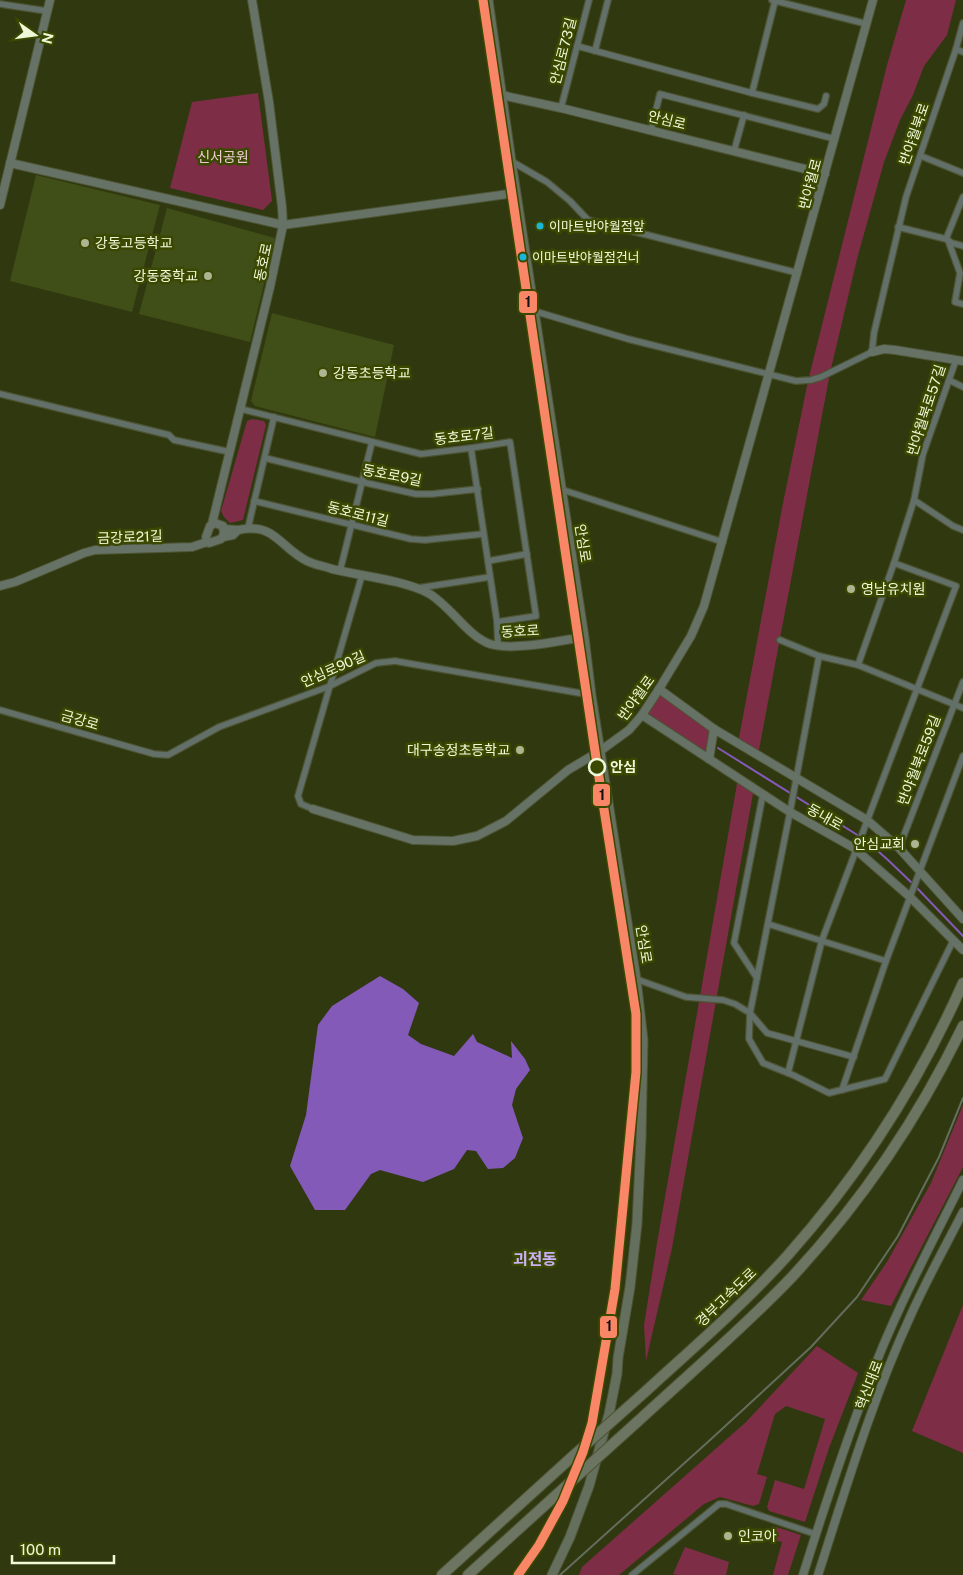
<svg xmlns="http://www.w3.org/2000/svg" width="963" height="1575" font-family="'Public Sans','Noto Sans KR',sans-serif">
<rect width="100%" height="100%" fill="#303810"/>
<g fill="#404e17">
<path d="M36,175l124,30 -28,107 -122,-31z"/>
<path d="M167,208l108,30 -25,104 -111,-28z"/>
<path d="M272,313l122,32 -19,92 -120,-31 -4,-5z"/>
</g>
<g fill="#7d2d46">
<path d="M906,0h50l-9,35 -23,31 -11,29 -13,25 -16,42 -27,97 -27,114 -72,382 -20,-12 45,-240 25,-122 79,-316z"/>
<path d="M258,93l14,108 -9,9 -93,-22 22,-86z"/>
<path d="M252,419l12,2 2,4 -23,95 -13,3 -6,-6 -3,-6 26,-90z"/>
<path d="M659,689l55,40 -5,30 -67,-44z"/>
<path d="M738,778l16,10 -82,460 -26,113 -2,-36 13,-82z"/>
<path d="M963,1105v62l-72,139 -30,-6 26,-38 44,-79z"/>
<path d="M963,1305v148l-51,-22z"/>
<path d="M817,1346l41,27 -29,75 -24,74 -36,-11 -2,-4 8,-27 29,9 21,-70 -39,-13 -11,8 -18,60 10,3 -8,27 -6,2 -33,-9 -16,7 -85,71h-40l3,-8 164,-145z"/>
<path d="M776,1527l25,8 -13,40h-15l9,-33 -11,-3z"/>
<path d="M685,1547l44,15 -3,13h-48l-5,-1z"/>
</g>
<path fill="#845ab8" d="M380,976l23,13 16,14 -11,32 13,9 33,12 19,-22 4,8 35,16 -1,-17 14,18 5,11 -14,19 -4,16 11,33 -8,20 -12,10 -15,1 -12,-18 -9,-1 -13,19 -31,13 -43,-12 -9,4 -26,36h-30l-25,-44 16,-51 12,-90 14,-19z"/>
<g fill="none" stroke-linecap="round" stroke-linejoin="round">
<g stroke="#845ab8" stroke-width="2">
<path d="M718,748l141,88"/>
<path d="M863,838l25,22 25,24"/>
<path d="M916,887l47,49"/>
</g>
<g stroke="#4d5433" stroke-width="8">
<g id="street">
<path d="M772,0l95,24"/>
<path d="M0,4l47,7"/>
<path d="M577,46l175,47 66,16 6,-5 2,-8"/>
<path d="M956,49l7,3"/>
<path d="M595,51l13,-51"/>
<path d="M752,93l23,-92"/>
<path d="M561,108l28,-108"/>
<path d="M651,130l9,-36 175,45"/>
<path d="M734,151l10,-36"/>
<path d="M921,156l42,17"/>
<path d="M511,161l36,21 23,19 18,19 210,53"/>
<path d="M898,227l48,12 6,4 11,3"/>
<path d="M946,239l17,-42"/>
<path d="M948,240l12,33 -5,29 8,2"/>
<path d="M534,311l94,28 168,42 15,-1 10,-3 51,-25 2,-19 32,-136 50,-148 7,-26"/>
<path d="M956,360l-33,94 -9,46 39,26 10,4"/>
<path d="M949,380l14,7"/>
<path d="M0,394l169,41 5,5 56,12"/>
<path d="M241,409l180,45 50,-6 39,-6 26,174 -39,6"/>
<path d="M471,448l26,174 1,24"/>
<path d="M265,458l97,24 54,12h16l46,-5"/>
<path d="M560,489l163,53"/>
<path d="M254,501l157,38 14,1 58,-6"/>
<path d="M248,528l26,-111"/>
<path d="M488,561l39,-7"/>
<path d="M340,571l32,-129"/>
<path d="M418,588l72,-11"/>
<path d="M780,640l39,16 39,9 36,-102 20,-63"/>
<path d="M858,665l105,43"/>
<path d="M0,710l154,44 14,1 51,-28 111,-41 46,-23 19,-2 196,34"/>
<path d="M313,809l-12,-5 -3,-8 64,-221"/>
<path d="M899,848l64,-166"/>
<path d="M768,924l118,37"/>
<path d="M757,978l-23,-35 29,-149"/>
<path d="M636,979l50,18 37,3 12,4 15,9 40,-201 29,-156"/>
<path d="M750,1013l-1,26 14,24 30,12 36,18 56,-14 68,-138"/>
<path d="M750,1013l17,20 87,24"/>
<path d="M788,1073l34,-133 134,-354 -62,-23"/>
<path d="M842,1090l44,-129 77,-205"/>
<path d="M632,1575l87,-71h7l89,30"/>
</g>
</g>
<g stroke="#4d5433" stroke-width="10">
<g id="secondary">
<path d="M501,95l60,13 264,66"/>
<path d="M10,163l273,62 233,-32"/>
<path d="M0,205l50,-205"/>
<path d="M872,352l12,-3 11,1 68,11"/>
<path d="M215,523l8,3 1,8 -3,5 -12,4 -2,-1 -1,-5 4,-11z"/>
<path d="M212,524l58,-237 13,-62 -1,-18 -13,-105 -17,-102"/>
<path d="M238,530c37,-8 41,17 69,31 8,4 17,5 25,8 29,7 71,11 96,24 23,13 39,43 62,51 24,7 68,-3 94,-7"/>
<path d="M223,537l10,-2 5,-5 -14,-1"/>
<path d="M0,586l15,-4 69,-29 11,-3 97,-3 15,-5"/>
<path d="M659,689l55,40 153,91 32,28 64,71"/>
<path d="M642,715l148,97 64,36 56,49 53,53"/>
<path d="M709,759l5,-30"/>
<path d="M313,809l100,31 40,1 24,-5 29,-15 62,-51 32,-19 29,-21 13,-15 17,-26 32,-53 13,-30 169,-606"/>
<path d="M803,1575c20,-64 41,-128 65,-191 26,-71 62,-137 95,-204"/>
<path d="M818,1575c28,-87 54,-175 92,-258 16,-36 35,-70 53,-105"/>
</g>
</g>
<g stroke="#4d5433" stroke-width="11">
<path id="primary" d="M488,0l23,161 73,476 7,58 45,284 7,61 -2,99 -4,85 -7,63 -12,71 -1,16 -8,40 -20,72 -19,51 -18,38"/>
</g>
<g stroke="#4d5433" stroke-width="12">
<g id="highway">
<path d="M646,1391c48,-44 98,-87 142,-136 72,-81 131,-173 175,-272"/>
<path d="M636,1423c52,-48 106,-94 155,-145 70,-75 128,-161 172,-252"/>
<path d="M442,1575l131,-119"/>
<path d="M468,1575l97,-88"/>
</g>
</g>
<use href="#street" stroke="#637069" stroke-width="5.5"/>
<use href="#secondary" stroke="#657265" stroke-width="8"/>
<use href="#primary" stroke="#656f5d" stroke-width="9"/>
<use href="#highway" stroke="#6c7462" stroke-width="10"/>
<path stroke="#636d5d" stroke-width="2" d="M560,1575l149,-134 102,-94 46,-50 41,-61 41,-79 24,-59"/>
<g stroke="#4d5433" stroke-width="12" stroke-linecap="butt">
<g id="highway-bridge">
<path d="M573,1456l73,-65"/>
<path d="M565,1487l71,-64"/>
</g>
</g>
<use href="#highway-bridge" stroke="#6c7462" stroke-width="10"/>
<g stroke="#3a4800" stroke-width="12">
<path id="metro-1" d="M483,0l115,771 38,243v58l-21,217 -23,134 -9,29 -20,49 -24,44 -21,30"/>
</g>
<use href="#metro-1" stroke="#f98666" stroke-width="9"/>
</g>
<g fill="#1ab6d8" stroke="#3a4800" stroke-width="2">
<circle cx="540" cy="226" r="4.5"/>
<circle cx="523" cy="257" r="4.5"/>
</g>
<g fill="#acb591" stroke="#3a4800" stroke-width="2">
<circle cx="85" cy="243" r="5"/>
<circle cx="208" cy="276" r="5"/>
<circle cx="323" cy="373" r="5"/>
<circle cx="851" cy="589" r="5"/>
<circle cx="520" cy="750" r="5"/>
<circle cx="915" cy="844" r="5"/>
<circle cx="728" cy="1536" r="5"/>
</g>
<circle fill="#3a4800" stroke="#eef9d7" stroke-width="2.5" cx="597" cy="767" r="8"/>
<g text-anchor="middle" stroke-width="5" stroke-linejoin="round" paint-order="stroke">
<g font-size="13" fill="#eef9d7" stroke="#3a4800" text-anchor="start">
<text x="549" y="231">이마트반야월점앞</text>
<text x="532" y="262">이마트반야월점건너</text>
</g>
<g font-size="14" fill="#eef9d7" stroke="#3a4800">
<text transform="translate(563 51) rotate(-76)" y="5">안심로73길</text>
<text transform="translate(667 120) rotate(14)" y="5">안심로</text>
<text transform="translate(914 134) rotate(-71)" y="5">반야월북로</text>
<text transform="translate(810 184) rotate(-75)" y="5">반야월로</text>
<text transform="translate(263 262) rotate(-78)" y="5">동호로</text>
<text transform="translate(926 410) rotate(-72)" y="5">반야월북로57길</text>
<text transform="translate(464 436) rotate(-7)" y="5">동호로7길</text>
<text transform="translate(392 475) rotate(11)" y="5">동호로9길</text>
<text transform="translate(358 514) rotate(14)" y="5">동호로11길</text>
<text transform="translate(130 537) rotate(-2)" y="5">금강로21길</text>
<text transform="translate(583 543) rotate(81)" y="5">안심로</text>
<text transform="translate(520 631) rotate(-3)" y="5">동호로</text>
<text transform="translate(333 669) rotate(-24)" y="5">안심로90길</text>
<text transform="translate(636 698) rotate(-54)" y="5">반야월로</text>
<text transform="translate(80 720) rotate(16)" y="5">금강로</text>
<text transform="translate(919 760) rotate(-69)" y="5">반야월북로59길</text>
<text transform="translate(825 817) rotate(29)" y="5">동내로</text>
<text transform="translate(644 944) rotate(81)" y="5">안심로</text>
<text transform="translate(726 1297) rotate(-44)" y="5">경부고속도로</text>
<text transform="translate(869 1385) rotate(-69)" y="5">혁신대로</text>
</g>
<g font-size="14" fill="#eccbd3" stroke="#3a4800">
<text x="223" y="162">신서공원</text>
</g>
<g font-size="14" fill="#eef9d7" stroke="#3a4800" text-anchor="start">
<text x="95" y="248">강동고등학교</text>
<text x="198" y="281" text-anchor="end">강동중학교</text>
<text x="333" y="378">강동초등학교</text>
<text x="861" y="594">영남유치원</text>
<text x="510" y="755" text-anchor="end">대구송정초등학교</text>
<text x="905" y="849" text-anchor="end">안심교회</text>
<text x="738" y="1541">인코아</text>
</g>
<g font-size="14" font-weight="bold" fill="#eef9d7" stroke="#3a4800" text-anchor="start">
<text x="610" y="772">안심</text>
</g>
<g font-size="16" font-weight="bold" fill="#cab0f5" stroke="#3a4800">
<text x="535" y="1265">괴전동</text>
</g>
</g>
<g stroke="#3a4800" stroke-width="2">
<rect x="518" y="290" width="20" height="24" rx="5" fill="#f98666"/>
<rect x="592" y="783" width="19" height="24" rx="5" fill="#f98666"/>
<rect x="599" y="1315" width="19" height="24" rx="5" fill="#f98666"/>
</g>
<g font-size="14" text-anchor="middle" font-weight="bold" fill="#111">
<text x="528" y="307">1</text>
<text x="602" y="800">1</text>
<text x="609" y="1331">1</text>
</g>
<g transform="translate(35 35) rotate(104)" stroke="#3a4800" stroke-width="4" paint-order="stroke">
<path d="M0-4L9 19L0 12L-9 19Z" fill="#eef9d7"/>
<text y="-8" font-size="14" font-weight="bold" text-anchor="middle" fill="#eef9d7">N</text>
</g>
<path d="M12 1555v8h102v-8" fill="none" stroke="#eef9d7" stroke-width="2.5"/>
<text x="20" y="1555" font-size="15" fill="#eef9d7" stroke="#3a4800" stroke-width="4" paint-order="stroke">100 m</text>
</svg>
